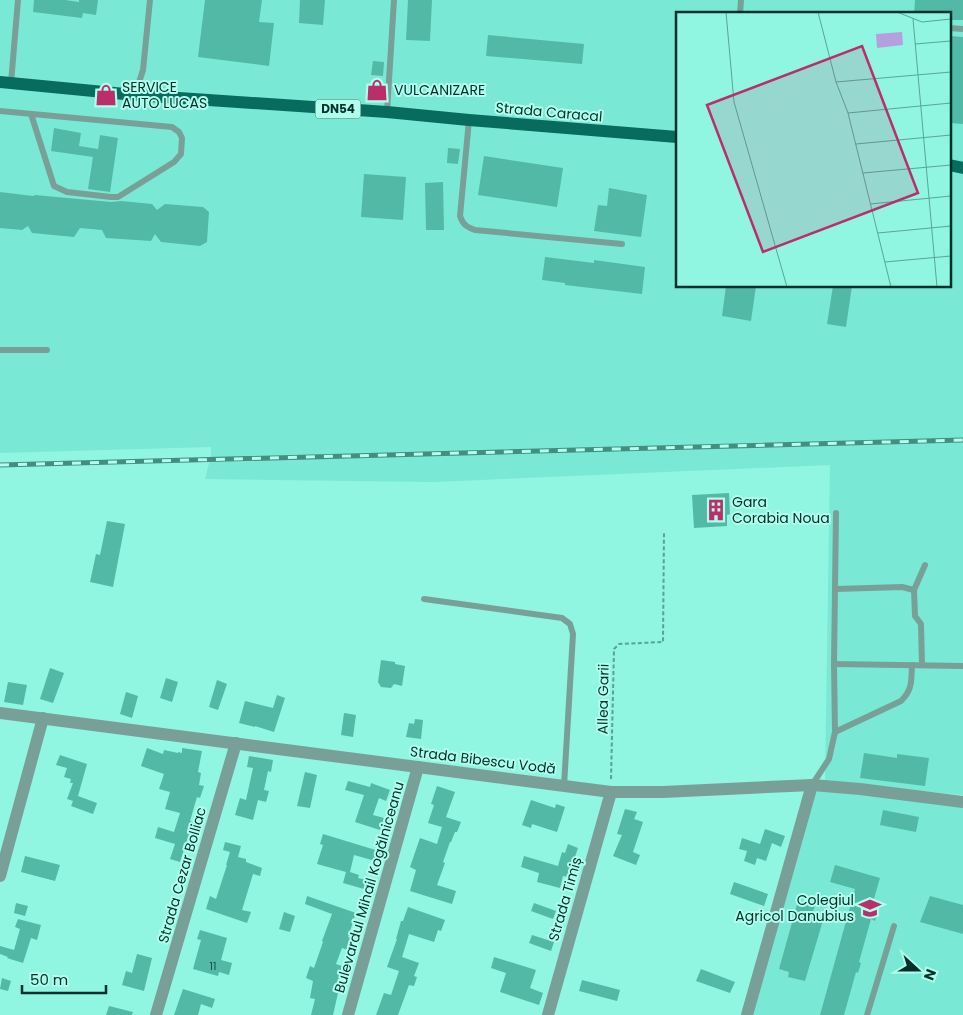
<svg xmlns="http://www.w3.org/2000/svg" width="963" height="1015" font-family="Poppins,sans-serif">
<rect width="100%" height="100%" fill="#90f5e1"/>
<g fill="#79e9d5" fill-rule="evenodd">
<path d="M0,0h963v795l-138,-13 5,-317 -396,17 -229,-3 6,-24v-8l-211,6zM677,14h272v272h-272z"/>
<path d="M812,785l151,17v213h-216z"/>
</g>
<g fill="#53b9a7">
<path d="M34,0h31l14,2v-2h19l-2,15 -13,-2 -1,5 -49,-6z"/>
<path d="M205,0h57l-3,22 15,1 -5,43 -71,-9z"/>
<path d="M300,0h25l-2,25 -24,-2z"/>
<path d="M408,0h24l-2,41 -24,-1z"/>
<path d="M915,0h48v20h-14v-6h-35z"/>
<path d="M488,35l96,9 -2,20 -96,-8z"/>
<path d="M950,36l13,1v87l-14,-1z"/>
<path d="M373,61l11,1 -1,14 -12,-1z"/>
<path d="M54,128l27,5 -2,13 19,3 2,-14 18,3 -8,54 -22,-3 5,-32 -42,-6z"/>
<path d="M448,148l12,1 -2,15 -11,-1z"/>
<path d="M484,156l79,12 -6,39 -79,-12z"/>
<path d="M364,174l42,3 -3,43 -42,-3z"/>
<path d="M443,182l1,48h-18l-1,-47z"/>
<path d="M609,188l38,7 -6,42 -47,-6 4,-26 9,1z"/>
<path d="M0,192l33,4 2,-1 76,7 10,-1 31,3 5,6 8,-6 38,3 6,5 -2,30 -7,4 -39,-4 -6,-8 -4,7 -45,-3 -4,-8 -22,-2 -6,9 -42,-4 -4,-7 -6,4 -22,-2z"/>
<path d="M545,257l49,6v-3l51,7 -3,27 -77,-9v-2l-23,-3z"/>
<path d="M726,286h30l-5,35 -29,-5z"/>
<path d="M833,286h19l-6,41 -19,-3z"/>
<path d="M729,493l1,21 -3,1v11l-33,2 -2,-33z"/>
<path d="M107,521l18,3 -12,63 -23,-5 6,-28 4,1z"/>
<path d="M381,660l14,2v2l10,2 -3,20 -8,-2 -3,4 -10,-1 -3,-5z"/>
<path d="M50,668l14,5 -11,30 -13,-4z"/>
<path d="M166,678l12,4 -6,20 -12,-4z"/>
<path d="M217,680l10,4 -9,26 -9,-3z"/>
<path d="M8,682l19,3 -4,20 -19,-3z"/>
<path d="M126,692l12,4 -6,22 -12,-4z"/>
<path d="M277,695l8,3 -11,34 -19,-6v1l-16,-4 6,-22 28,7z"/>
<path d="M344,713l12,2 -3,22 -12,-2z"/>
<path d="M415,719l8,1 -2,19 -15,-2 3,-14 5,1z"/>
<path d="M147,748l16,6 1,-4 14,3v-1l4,1v-5l20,3 -4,21 3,1 -2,12 5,1 -4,12 -3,-1 -7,24 5,2 -4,12 -2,-1 -9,28 -10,-3 5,-15 -20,-6 3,-11 16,5 6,-19 -15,-4 5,-17 -11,-3 5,-15 -23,-8z"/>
<path d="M864,753l33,5v-4l32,4 -4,28 -65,-8z"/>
<path d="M60,755l27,9 -9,32 19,7 -4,11 -22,-8 2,-5 -6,-2 6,-16h-3l1,-4 -7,-2 3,-9 -11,-3z"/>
<path d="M249,756l24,4 -2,12 -3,-1 -4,19 5,1 -3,11 -8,-2 -5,20 -18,-5 5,-17 6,2 7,-32 -6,-1z"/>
<path d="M305,772l12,3 -7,33 -13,-2z"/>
<path d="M348,781l22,6 1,-4 19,7 -4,11 -7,-3 -6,17 11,3 -4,12 -25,-8 9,-27 -19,-5z"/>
<path d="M437,786l18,6 -9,25 15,5 -4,10h-2l-4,10h-1l-7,20 2,1 -8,22 19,6 -4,13 -42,-13 6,-21 -6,-3 10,-29 17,6 5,-17 -14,-4 6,-18 -3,-1z"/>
<path d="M531,800l24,8 1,-4 9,3 -8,25 -25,-8 -1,4 -9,-3z"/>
<path d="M625,809l12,3 -3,7 9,3 -10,30 7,3 -4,10 -23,-9 9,-21 -5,-1z"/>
<path d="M883,810l36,7 -3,15 -36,-7z"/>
<path d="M765,829l20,7 -4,11 -9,-4 -6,18 -9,-3 -2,7 -11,-4 3,-10 -8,-2 3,-11 18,6z"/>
<path d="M323,834l59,18 -3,10 -25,-7 -4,17 9,3 -1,3 8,2 -2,9 -21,-6 3,-11 -29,-8 6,-19 -3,-1z"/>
<path d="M225,842l16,4 -3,11 8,2v3l16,6 -2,8 -7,-2 -11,36 9,2 -4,11 -41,-14 4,-13 6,3 11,-34h-1l4,-13 -7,-2z"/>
<path d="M568,844l10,4 -10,29 -5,-1 -3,12 -23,-6 2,-9 -18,-6 3,-11 34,10 4,-14 3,1z"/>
<path d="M25,856l35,9 -5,16 -34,-9z"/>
<path d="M835,865l45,13 -9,31 7,2 -3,10 -4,-2 -12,43 2,1 -3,10 -2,-1 -12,43h-24l35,-126 -25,-7z"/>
<path d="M734,882l34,12 -4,12 -34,-12z"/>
<path d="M307,896l49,17 -8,24 7,2 -4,12 -9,-3 -6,16 6,2 -7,26 3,1 -5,22h-22l4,-16 -5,-1 3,-17 -7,-3 4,-12 4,2 9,-26 -1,-1 10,-27 -27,-10z"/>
<path d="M930,896l33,9v29l-43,-12z"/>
<path d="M798,901l17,5 -3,8 12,3 -19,64 -17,-4 1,-5 -10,-3z"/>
<path d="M16,903l12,3 -3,10 -11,-3z"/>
<path d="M534,903l22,8 -3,8 -22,-8z"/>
<path d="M408,907l37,13 -4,11 -3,-1 -4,12 -25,-8 -7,23 17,6 -5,13 3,1 -3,9 -5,-1 -11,30h-22l8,-22 7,2 8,-24 -12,-4 10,-28h-1l5,-18h2z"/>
<path d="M284,912l11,4 -5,16 -11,-3z"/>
<path d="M18,919l23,6 -4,15 -6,-2 -8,25 -16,-5 1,-1 -8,-3v-8l14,4 6,-21 -5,-2z"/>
<path d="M200,930l27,8 -6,22 11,3 -3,12 -10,-3 -1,4 -25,-7 8,-29 -4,-1z"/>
<path d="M532,935l22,7 -3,9 -22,-8z"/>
<path d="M137,954l15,4 -8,33 -22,-6 4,-14 6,2z"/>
<path d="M494,957l42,13 -6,18 13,5 -4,12 -39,-13 6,-19 -15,-5z"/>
<path d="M701,969l34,13 -5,11 -34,-12z"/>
<path d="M2,978l9,3 -3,10 -8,-2z"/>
<path d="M582,980l38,10 -3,11 -38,-10z"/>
<path d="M183,989l32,10 -3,9 -11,-4 -3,11h-24z"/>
<path d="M109,1006l24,6 -1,3h-26z"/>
</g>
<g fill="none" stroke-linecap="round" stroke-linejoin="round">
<path stroke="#56a496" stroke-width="2" stroke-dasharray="4 2.5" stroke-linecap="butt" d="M611,779l3,-130 5,-5 44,-2 1,-111"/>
<g stroke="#79a098" stroke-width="6">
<path d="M740,14l1,-14"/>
<path d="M949,28l14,1"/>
<path d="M11,83l7,-83"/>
<path d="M135,95l8,-25 7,-70"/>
<path d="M0,111l172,16 7,5 3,6 -1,16 -7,8 -56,35h-7l-44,-5 -13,-6 -23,-72"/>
<path d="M387,112l7,-112"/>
<path d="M469,120l-9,96c3,9 7,11 15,14l147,14"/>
<path d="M0,350h47"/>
<path d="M835,589l67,-2 12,3"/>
<path d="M424,599l138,19 8,6 3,10 -9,152"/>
<path d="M834,664l129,2"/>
<path d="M922,665l-1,-41 -6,-8 -1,-26 11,-25"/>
<path d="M835,732l66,-31c12,-12 10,-20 11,-36"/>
<path d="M812,785l17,-26 6,-27 -1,-68 2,-151"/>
<path d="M867,1015l27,-89"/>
</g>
<g stroke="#79a098" stroke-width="12">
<path d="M0,713l611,79h52l149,-7 48,4 103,13"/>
<path d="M0,876l43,-158"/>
<path d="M156,1015l80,-272"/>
<path d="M348,1015l70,-248"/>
<path d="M548,1015l63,-223"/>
<path d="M747,1015l65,-230"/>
</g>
<g stroke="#076b5e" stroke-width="12">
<path d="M0,82l135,13 252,17 82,8 208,17"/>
<path d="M949,165l14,3"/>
</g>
<g stroke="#458d80" stroke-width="5">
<path id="rail" d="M0,465l963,-25"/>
</g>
<use href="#rail" stroke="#b0feee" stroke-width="3" stroke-dasharray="9" stroke-linecap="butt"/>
</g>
<defs>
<g id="shop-bare" transform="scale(1.725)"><path d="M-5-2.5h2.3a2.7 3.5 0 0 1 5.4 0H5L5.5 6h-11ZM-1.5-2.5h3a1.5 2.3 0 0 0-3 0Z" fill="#ba2f69" stroke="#b0feee" stroke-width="2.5" paint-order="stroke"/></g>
<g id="building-bare" transform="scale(1.725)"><path d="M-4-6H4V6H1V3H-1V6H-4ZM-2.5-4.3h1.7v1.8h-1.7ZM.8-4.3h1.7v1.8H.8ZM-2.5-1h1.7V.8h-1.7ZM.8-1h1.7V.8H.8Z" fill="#ba2f69" stroke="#b0feee" stroke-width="2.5" paint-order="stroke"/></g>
<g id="university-bare" transform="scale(1.725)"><path d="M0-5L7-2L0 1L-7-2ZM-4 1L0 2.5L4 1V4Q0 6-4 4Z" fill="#ba2f69" stroke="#b0feee" stroke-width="2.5" paint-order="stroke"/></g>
</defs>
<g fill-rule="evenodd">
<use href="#shop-bare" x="377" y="90"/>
<use href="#shop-bare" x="106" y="95"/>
<use href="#building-bare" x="716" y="510"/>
<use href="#university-bare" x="870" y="908"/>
</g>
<g text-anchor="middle" stroke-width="4" stroke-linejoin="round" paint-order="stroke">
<g font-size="11" fill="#165349">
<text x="213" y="970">11</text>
</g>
<rect fill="#b0feee" stroke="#366e65" stroke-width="1" x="315.5" y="99.5" width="45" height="19" rx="4"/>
<g font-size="12" font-weight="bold" fill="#02312a">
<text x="338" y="113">DN54</text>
</g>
<g font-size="14" fill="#02312a" stroke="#b0feee" text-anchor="start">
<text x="122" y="92">SERVICE<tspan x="122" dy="16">AUTO LUCAS</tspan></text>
<text x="394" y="95">VULCANIZARE</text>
<text x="732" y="507">Gara<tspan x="732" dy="16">Corabia Noua</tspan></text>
<text x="854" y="905" text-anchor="end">Colegiul<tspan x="854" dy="16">Agricol Danubius</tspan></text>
</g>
<g font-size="14" fill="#02312a" stroke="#b0feee">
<text transform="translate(549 112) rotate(5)" y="5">Strada Caracal</text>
<text transform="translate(603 699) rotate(-89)" y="5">Allea Garii</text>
<text transform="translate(483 760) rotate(7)" y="5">Strada Bibescu Vodă</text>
<text transform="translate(182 875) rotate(-74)" y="5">Strada Cezar Bolliac</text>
<text transform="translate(369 887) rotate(-74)" y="5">Bulevardul Mihail Kogălniceanu</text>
<text transform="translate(565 899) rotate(-74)" y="5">Strada Timiș</text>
</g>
</g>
<g transform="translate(676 12)">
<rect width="275" height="275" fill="#90f5e1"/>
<path d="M226,20l1,13 -26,3 -1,-14z" fill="#b59fdf"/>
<path fill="none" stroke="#57a798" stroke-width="1" d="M50,0l8,90 53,185M142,0l18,70 12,31 43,174M221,0l25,10 29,-3M237,7l24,268M239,32l36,-3M160,70l115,-10M172,101l103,-10M180,132l95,-9M187,161l88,-8M194,192l81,-8M202,221l73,-7M209,250l66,-6"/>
<path fill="#ba2f69" fill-opacity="0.15" stroke="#ba2f69" stroke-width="2.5" d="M186,34l56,147 -155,59 -56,-147z"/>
<rect width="275" height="275" fill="none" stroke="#02312a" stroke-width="2.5"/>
</g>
<g transform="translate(918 970) rotate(111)" stroke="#b0feee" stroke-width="4" paint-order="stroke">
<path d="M0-4L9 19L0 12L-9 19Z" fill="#02312a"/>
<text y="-8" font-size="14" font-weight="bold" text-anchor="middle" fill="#02312a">N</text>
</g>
<path d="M22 985v8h84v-8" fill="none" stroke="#02312a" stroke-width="2.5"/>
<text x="30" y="985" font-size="15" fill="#02312a" stroke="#b0feee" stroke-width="4" paint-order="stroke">50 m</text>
</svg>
